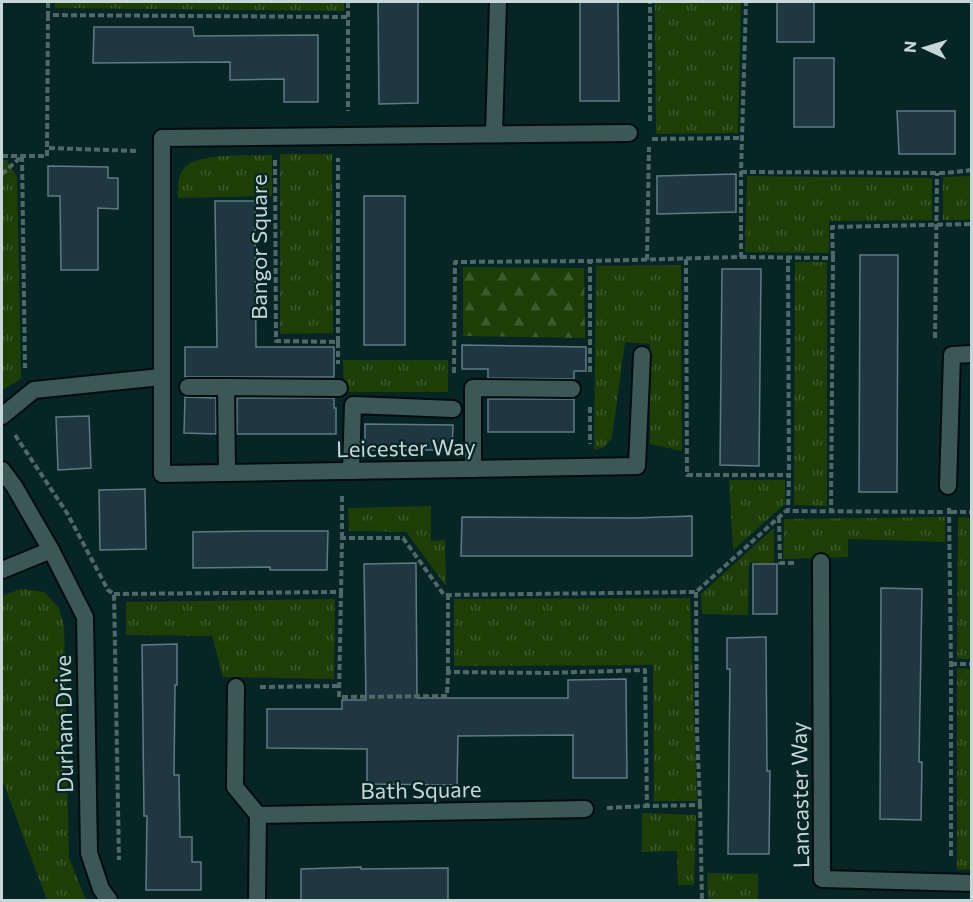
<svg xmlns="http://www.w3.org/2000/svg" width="973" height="902" font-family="Commissioner,sans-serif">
<defs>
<pattern id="grass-tufts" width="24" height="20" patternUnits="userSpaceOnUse" patternTransform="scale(1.5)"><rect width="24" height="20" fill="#1d3f07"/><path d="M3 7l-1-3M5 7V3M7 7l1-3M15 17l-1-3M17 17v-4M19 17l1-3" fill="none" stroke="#3c5a2a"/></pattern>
<pattern id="forest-firs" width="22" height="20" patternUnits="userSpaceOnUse" patternTransform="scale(1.5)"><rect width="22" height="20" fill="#1d3f07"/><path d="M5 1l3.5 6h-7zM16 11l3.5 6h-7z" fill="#3c5a2a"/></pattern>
</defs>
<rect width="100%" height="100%" fill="#072525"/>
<g fill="url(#grass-tufts)">
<path d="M55,2h289v9l-289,-3z"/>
<path d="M655,2h86l-3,131 -82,1z"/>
<path d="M280,154h52l1,179 -53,1z"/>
<path d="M272,155v41l-94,2c0,-10 -1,-22 7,-31 16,-15 65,-11 87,-12z"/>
<path d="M2,160h5l10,17 4,202 -19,11z"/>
<path d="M747,176l185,2v42l-103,1v32l-84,-1z"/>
<path d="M971,176v44h-28v-43z"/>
<path d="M795,262h32v244l-33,-1z"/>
<path d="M681,265l1,186 -32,-7v-100l-25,-2 -13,96 -9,10 -9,2 2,-184z"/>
<path d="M343,360h105v32h-104z"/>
<path d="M729,480h56v24l-52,46z"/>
<path d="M431,506v35l14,-1 1,46 -40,-54 -57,-1 -1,-23z"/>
<path d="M945,517v25l-97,-3v18l-65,2 1,-40z"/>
<path d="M958,517l13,1v141h-14z"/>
<path d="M774,528v36l-25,-2 -1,53 -46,-1 -1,-20z"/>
<path d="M21,589l23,3 15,16 5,18 5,232 17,42h-39l-45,-121v-183z"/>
<path d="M690,598l7,203h-43l-1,-136 -199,1v-67z"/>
<path d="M335,599l-1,80 -111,-2 -11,-41 -86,-1v-33z"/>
<path d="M957,668l14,1 1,200 -15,1z"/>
<path d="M642,813l54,2 -2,70h-16l-1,-34 -35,1z"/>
<path d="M707,873l51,1v26h-50z"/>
</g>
<path fill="url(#forest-firs)" d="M463,267l121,1 1,70 -122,-2z"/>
<g fill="#1f3740" stroke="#607a84" stroke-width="1.5">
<path d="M378,2h40v101l-39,1z"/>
<path d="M580,2h38l1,99h-39z"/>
<rect x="777" y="2" width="37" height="40"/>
<path d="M94,27h99l1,9 124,-1v67h-34v-23l-54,1v-18l-137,1z"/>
<rect x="794" y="58" width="40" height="69"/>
<path d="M897,111h58v43h-56z"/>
<path d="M48,166l60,1v11h10v31l-20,-1v62h-37l-1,-74h-12z"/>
<path d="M736,174v38l-79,2v-38z"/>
<rect x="364" y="196" width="41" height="149"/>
<path d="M215,201h40l1,146h78v30h-149v-30h32z"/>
<path d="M860,255h38l-1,237h-38z"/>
<path d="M722,269h39l-2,197 -39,-1z"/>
<path d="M462,345l124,2v24h-12v8l-86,-1v-9h-26z"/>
<path d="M185,397l31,1v36l-32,-1z"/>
<path d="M237,398h97v10h2v26h-99z"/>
<rect x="488" y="399" width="86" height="33"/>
<path d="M89,416l2,52 -33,2 -2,-53z"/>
<path d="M365,424l88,1 -1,25h-87z"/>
<path d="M145,489l1,60 -46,1 -1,-60z"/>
<path d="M692,516v40h-231l1,-39 172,1z"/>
<path d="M258,531h70l-1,39h-57v-3l-77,1v-36z"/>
<path d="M416,563l1,135h151v-18l58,-1 1,99h-54v-43l-115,1 -1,49 -90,-1v-35l-100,-1v-39h75v-9h24l-2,-136z"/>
<rect x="753" y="564" width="24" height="50"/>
<path d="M881,588l41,1 -3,173h3l-1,58 -41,-1z"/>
<path d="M766,637l1,134h3l-1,83h-41l2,-185h-3v-31z"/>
<path d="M177,644v41h-2l-1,90h5l1,62h12v25h9v28h-55l1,-74h-3l-2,-171z"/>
<path d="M361,867v2l87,-1v32h-147v-31z"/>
</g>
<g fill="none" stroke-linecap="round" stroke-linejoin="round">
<g stroke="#000d0d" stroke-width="20">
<g id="service">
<path d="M188,387h38"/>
<path d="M473,469v-81l99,1"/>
<path d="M351,471l2,-66 100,4"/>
<path d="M227,473l-1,-86 113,1"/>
</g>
</g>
<g stroke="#000d0d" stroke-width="20">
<g id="minor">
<path d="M494,133l4,-131"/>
<path d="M629,133l-467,5v336l475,-8 5,-111"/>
<path d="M2,416l32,-26 127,-13"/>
<path d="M2,470l12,16 37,64 34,67 4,236 12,36 8,11"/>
<path d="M948,486l4,-131 20,-1"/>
<path d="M821,562l1,317 150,4"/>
<path d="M2,570l49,-20"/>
<path d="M236,687l-1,100 23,28"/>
<path d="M257,900l1,-85 327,-6"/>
</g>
</g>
<g stroke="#4f6868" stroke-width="4" stroke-dasharray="6 3" stroke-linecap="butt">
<path d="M48,2v13l300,2"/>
<path d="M348,2v109"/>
<path d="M48,15l-1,133 90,3"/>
<path d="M650,121v-119"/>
<path d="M652,139l89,-1"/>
<path d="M2,156h45v-8"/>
<path d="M22,156l3,212"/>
<path d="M275,160l1,181 62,1v-184"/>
<path d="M741,172l205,1 26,-3"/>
<path d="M2,174l20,-18"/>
<path d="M741,257l92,1 -2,253"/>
<path d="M788,257l1,218"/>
<path d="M833,257l-1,-30 140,-3"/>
<path d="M686,259l1,216h102l-1,36"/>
<path d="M647,260l2,-113"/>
<path d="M935,338l2,-165"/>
<path d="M338,342v22"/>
<path d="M590,372v-111l151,-4v-85l5,-170"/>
<path d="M454,373l1,-111 135,-1"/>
<path d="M590,407v37"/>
<path d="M15,435l52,78 41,77 6,4 5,266"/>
<path d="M949,508l2,156v194"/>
<path d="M951,512h21"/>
<path d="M779,517l1,46h17"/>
<path d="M342,538v-42"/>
<path d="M341,592l-2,105 108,-1 1,-24 100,1 97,-3 2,136 53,-1 2,95"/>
<path d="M696,592l1,140 3,73"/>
<path d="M114,594l227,-2 1,-54h61l41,57 252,-3 90,-81 158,1"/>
<path d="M951,664h21"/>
<path d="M448,672v-77"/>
<path d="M260,687l79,-1"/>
<path d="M607,808l40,-2"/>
</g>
<use href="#service" stroke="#3b5857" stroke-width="16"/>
<use href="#minor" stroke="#3b5857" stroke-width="16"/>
</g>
<g text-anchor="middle" stroke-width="4.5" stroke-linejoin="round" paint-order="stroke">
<g font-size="22" fill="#c7d7d7" stroke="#072525">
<text transform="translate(259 247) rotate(-90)" y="8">Bangor Square</text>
<text transform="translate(406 448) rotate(-1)" y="8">Leicester Way</text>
<text transform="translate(64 724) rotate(-91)" y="8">Durham Drive</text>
<text transform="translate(421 790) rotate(-1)" y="8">Bath Square</text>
<text transform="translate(800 795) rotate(-91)" y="8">Lancaster Way</text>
</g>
</g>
<rect width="973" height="902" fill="none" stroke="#c7d7d7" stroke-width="6"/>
<g transform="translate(925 48) rotate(274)" stroke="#072525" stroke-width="4.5" paint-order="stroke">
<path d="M0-4.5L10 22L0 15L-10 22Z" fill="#c7d7d7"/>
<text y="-9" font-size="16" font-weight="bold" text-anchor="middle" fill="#c7d7d7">N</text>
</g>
</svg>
